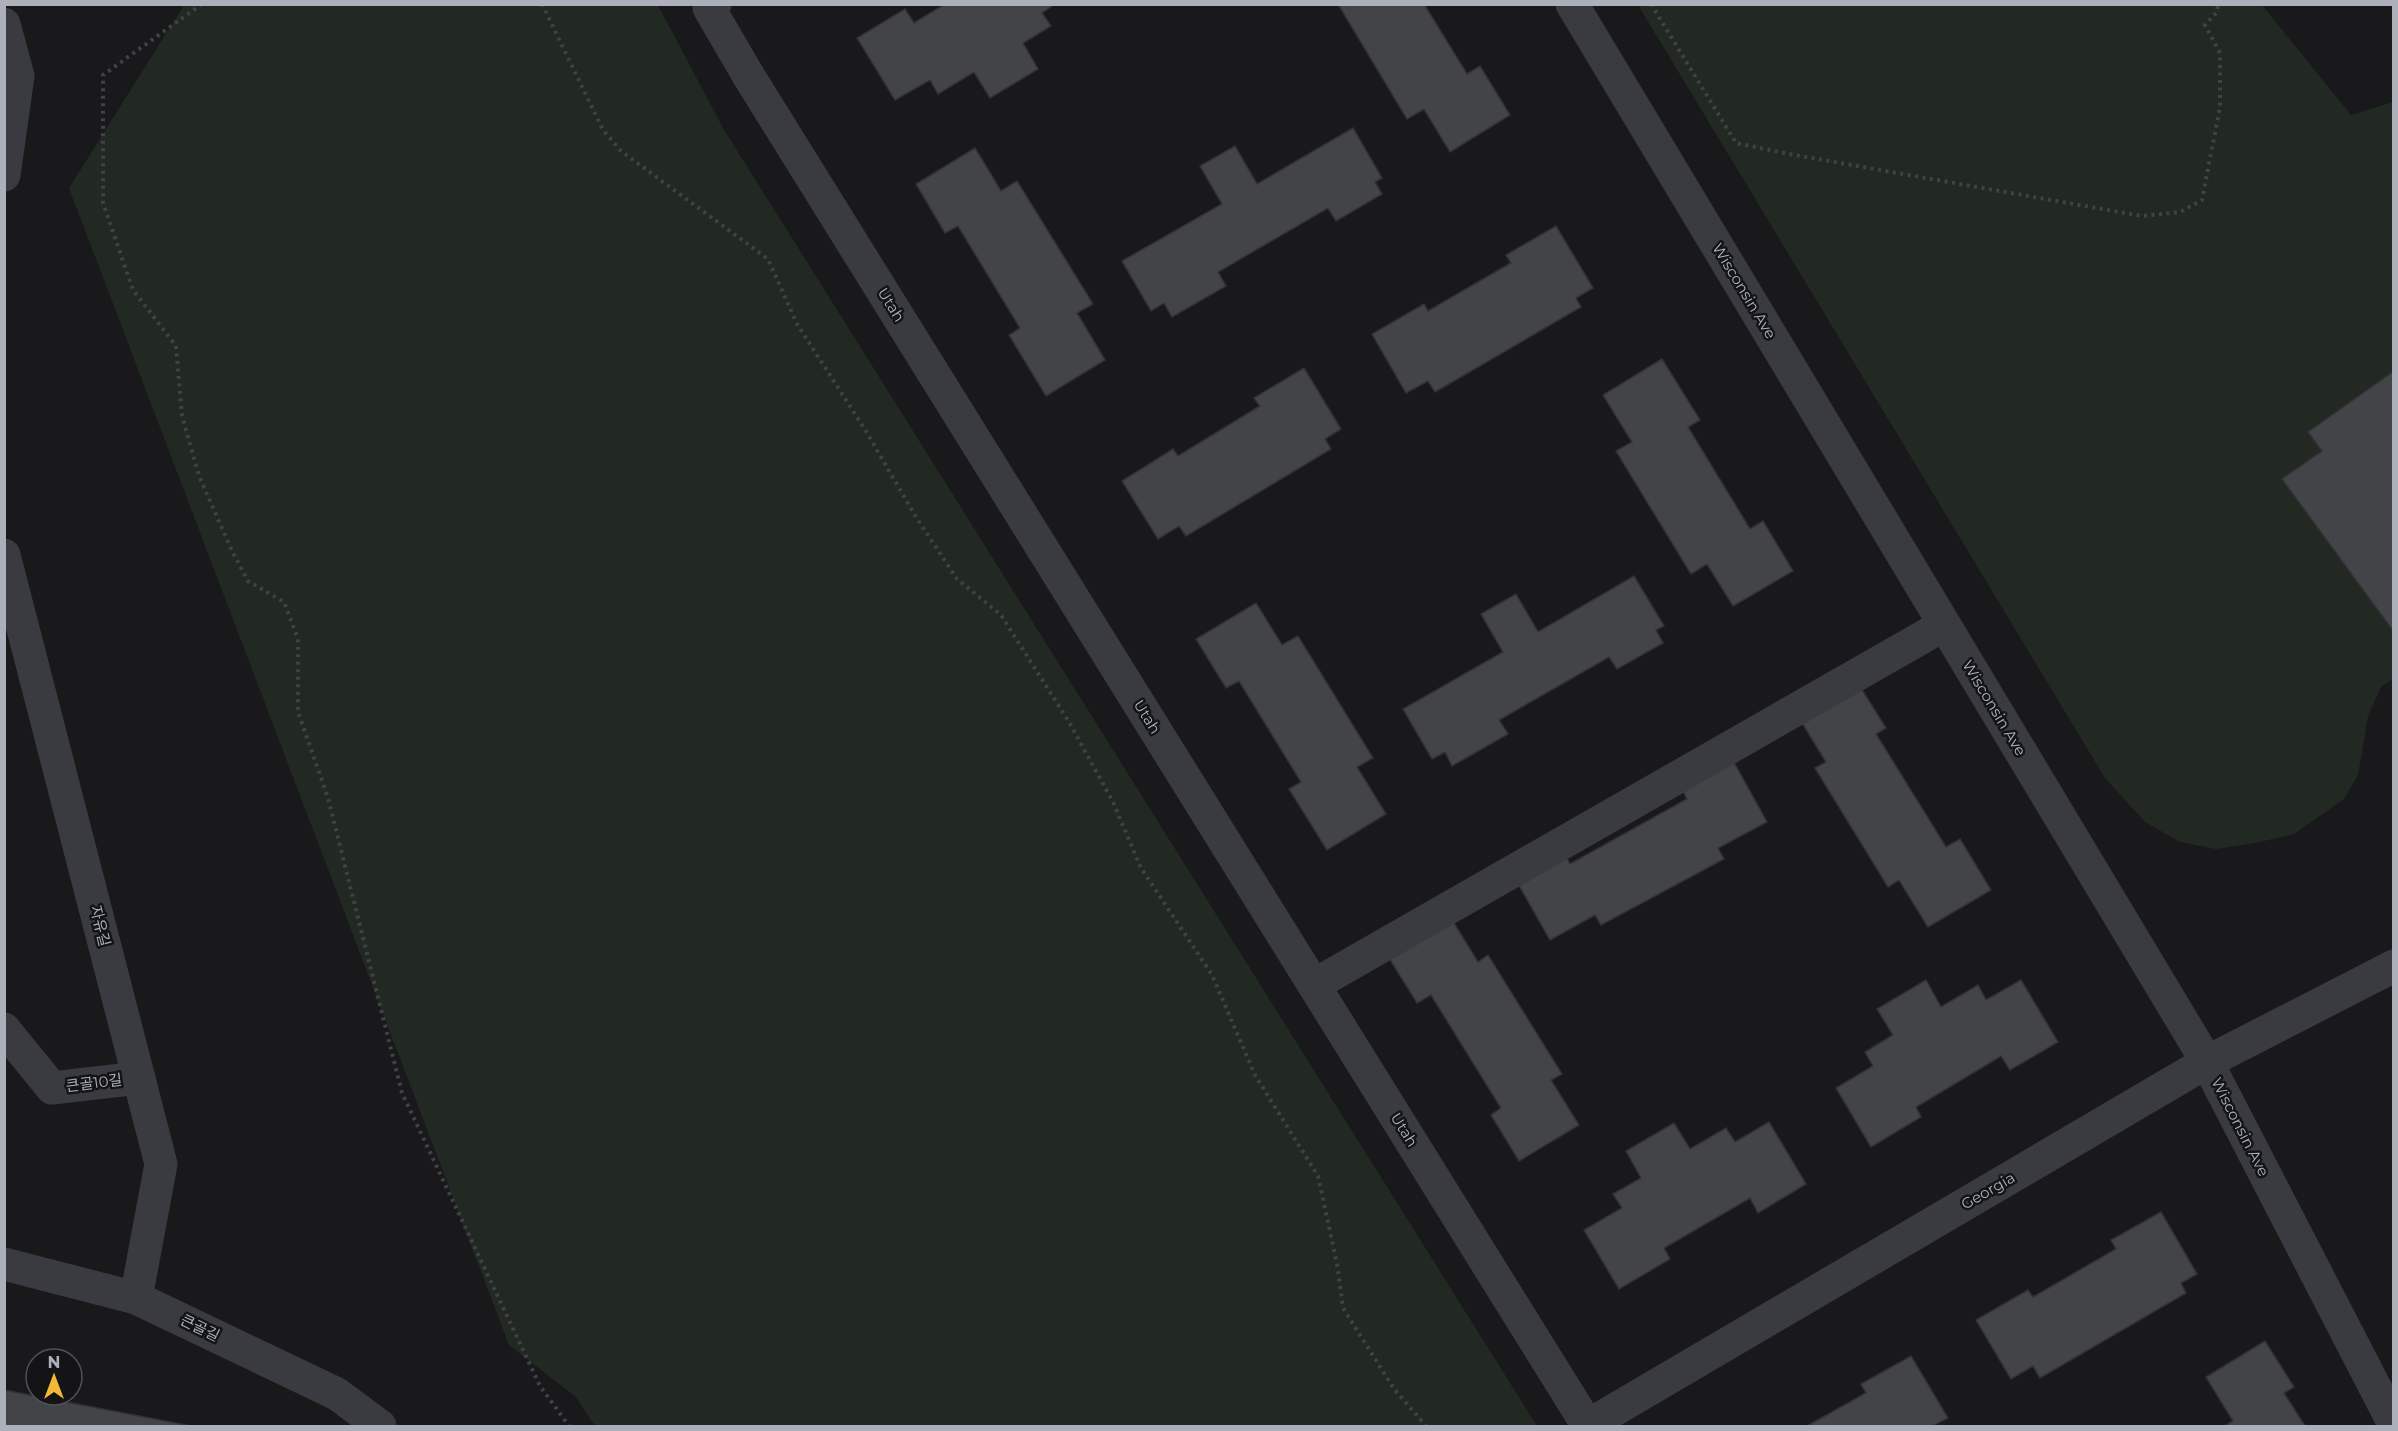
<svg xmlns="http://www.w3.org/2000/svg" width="2398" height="1431" font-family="Montserrat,'Noto Sans KR',sans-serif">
<rect width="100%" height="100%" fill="#19191b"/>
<g fill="#212922">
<path d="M184,5h474l65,123 814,1298h-942l-19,-29 -67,-52 -440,-1157z"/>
<path d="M1638,5h624l89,110 42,-13v577l-12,8 -13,29 -10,59 -14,24 -50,35 -39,9 -39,6 -36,-7 -35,-20 -40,-44z"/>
</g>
<g fill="#434448" stroke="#333337" stroke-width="1.5">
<path d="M945,4h110l-13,9 9,13 -28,17 15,26 -48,29 -16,-26 -36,22 -8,-14 -35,20 -38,-62 48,-29 9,14z"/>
<path d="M1338,4h86l43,70 13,-8 30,49 -60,37 -26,-43 -17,10z"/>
<path d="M1353,128l29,50 -7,4 7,12 -46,27 -8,-13 -110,64 8,14 -54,31 -8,-14 -13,8 -29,-50 100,-57 -22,-38 35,-20 22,38z"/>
<path d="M975,148l26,43 16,-10 76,123 -16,9 28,47 -59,36 -37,-61 11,-7 -62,-102 -13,7 -29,-49z"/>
<path d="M1556,226l37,62 -17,10 5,9 -146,85 -7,-11 -22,12 -34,-59 52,-30 4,7 83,-48 -5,-8z"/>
<path d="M1662,359l38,61 -12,7 62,102 13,-8 30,50 -60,35 -26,-42 -16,10 -75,-123 16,-9 -29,-47z"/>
<path d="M1304,368l37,61 -16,10 6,10 -145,87 -7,-10 -21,13 -36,-58 51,-32 5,7 82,-50 -6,-8z"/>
<path d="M2394,371v261l-112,-153 40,-28 -14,-19z"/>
<path d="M1634,576l30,50 -8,4 7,13 -46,26 -8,-12 -110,63 9,14 -56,32 -7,-14 -13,7 -29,-50 100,-57 -22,-38 35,-20 22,38z"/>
<path d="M1256,603l26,42 16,-9 75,122 -16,9 29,47 -59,36 -38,-61 12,-7 -62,-101 -13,7 -30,-49z"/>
<path d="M1857,682l29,46 -10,6 70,113 14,-8 31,51 -63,37 -29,-47 -11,7 -73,-119 11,-6 -27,-44z"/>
<path d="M1731,757l36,65 -49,26 6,11 -123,66 -6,-10 -45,25 -34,-60 48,-27 6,11 117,-65 -7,-14z"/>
<path d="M1449,915l29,47 10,-7 74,119 -11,6 28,45 -60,36 -28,-46 10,-7 -70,-113 -14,8 -31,-50z"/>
<path d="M1926,980l15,27 37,-22 8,15 35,-20 37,62 -48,28 -9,-14 -85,51 5,10 -50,30 -35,-59 37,-22 -8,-14 28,-17 -16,-26z"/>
<path d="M1769,1122l37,62 -48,29 -8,-15 -86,50 6,11 -51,30 -35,-59 38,-22 -9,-14 28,-16 -15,-27 48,-28 16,26 36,-21 9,14z"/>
<path d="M2161,1212l36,62 -16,9 5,10 -146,85 -7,-12 -22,13 -35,-59 52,-30 5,7 83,-48 -5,-9z"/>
<path d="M2265,1341l29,46 -10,6 21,33h-80l8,-5 -27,-44z"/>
<path d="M1911,1356l37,62 -16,8h-125l59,-33 -5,-9z"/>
<path d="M4,1390l187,36h-187z"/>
</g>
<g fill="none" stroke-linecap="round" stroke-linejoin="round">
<g stroke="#404247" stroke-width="4" stroke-dasharray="3 4.5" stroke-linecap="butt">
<path d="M202,4l-99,71v128l30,87 43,56 6,70 17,60 33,75 16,30 36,21 14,37v73l30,86 74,295 138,293 29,40"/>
<path d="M542,4l61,126 18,21 147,108 29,65 67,104 52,89 41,62 44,36 68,107 44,80 28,66 71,107 43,100 63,101 19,88 6,44 51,81 32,37"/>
<path d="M1651,4l85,139 53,11 353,62 38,-4 22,-12 18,-93v-54l-15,-28 12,-13 1,-8"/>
</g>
<g stroke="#3a3b40" stroke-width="33">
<path d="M715,4l-6,4 39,67 840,1351"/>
<path d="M1572,4l635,1058 187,362"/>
<path d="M4,24l14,52 -14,99"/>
<path d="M4,555l157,609 -25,134"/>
<path d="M1314,985l630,-360"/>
<path d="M4,1029l48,59 87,-10"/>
<path d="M4,1264l132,34 201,96 43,32"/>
<path d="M1587,1426l620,-364 187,-96"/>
</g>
</g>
<g text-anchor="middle" stroke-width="5" stroke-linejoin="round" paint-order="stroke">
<g font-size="15" fill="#abb0bb" stroke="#141416">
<text transform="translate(1744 291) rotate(59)" y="5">Wisconsin Ave</text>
<text transform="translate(891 305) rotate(58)" y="5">Utah</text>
<text transform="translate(1994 708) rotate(59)" y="5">Wisconsin Ave</text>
<text transform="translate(1147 717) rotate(58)" y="5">Utah</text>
<text transform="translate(100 926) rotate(76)" y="5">자유길</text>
<text transform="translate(94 1083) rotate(-7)" y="5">큰골10길</text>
<text transform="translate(2240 1127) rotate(63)" y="5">Wisconsin Ave</text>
<text transform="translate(1404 1130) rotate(58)" y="5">Utah</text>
<text transform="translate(1988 1191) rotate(-30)" y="5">Georgia</text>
<text transform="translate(200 1328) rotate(26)" y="5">큰골길</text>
</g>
</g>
<rect width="2398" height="1431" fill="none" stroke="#abb0bb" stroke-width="12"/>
<g transform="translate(54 1377)"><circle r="28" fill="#141416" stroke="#505258" stroke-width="1.5"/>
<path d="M0-4.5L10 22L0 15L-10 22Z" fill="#f4b838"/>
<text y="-9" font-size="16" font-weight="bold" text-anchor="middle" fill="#abb0bb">N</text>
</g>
</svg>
